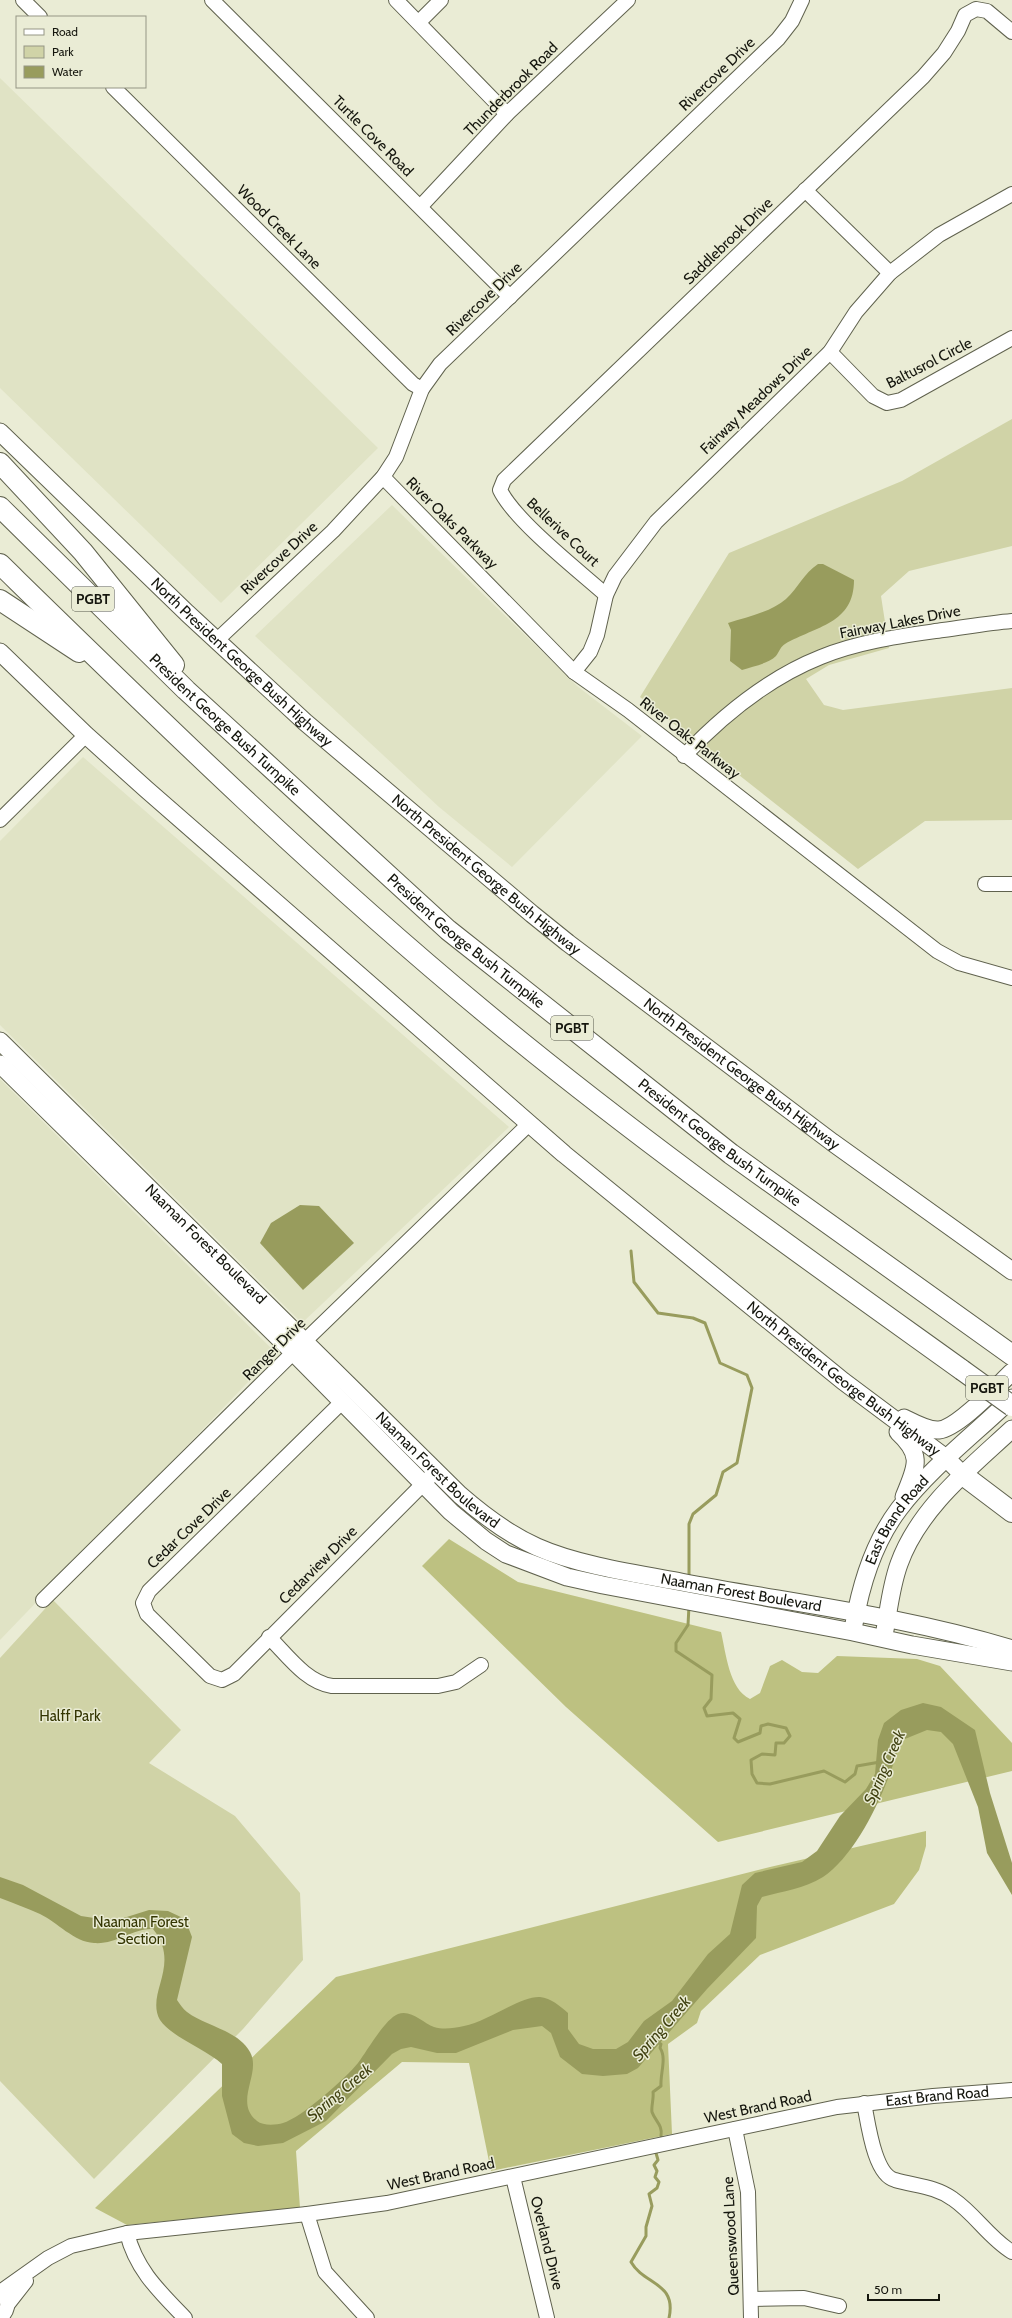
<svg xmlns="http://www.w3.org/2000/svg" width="1012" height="2318" font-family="Cabin,sans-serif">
<rect width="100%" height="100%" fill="#eaecd5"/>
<g fill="#e0e3c5">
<path d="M0,78l378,370 -157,155 -221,-215z"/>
<path d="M392,505l185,181 65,50 -130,131 -73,-60 -184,-171z"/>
<path d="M83,757l426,370 -207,196 -302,-298v-184z"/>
<path d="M0,1079l276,274 -276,287z"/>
</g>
<g fill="#d0d3a7">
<path d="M1012,419v127l-103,25 -28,25 8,52 -60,17 -23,14 18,26 19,5 169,-22v132l-87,1 -67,48 -218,-172 89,-144 173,-72z"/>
<path d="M53,1600l128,130 -32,33 86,53 65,77 3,67 -60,69 -149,150 -94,-98v-423z"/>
</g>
<g fill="#bdc181">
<path d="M449,1539l69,43 203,50c5,21 8,57 29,67l10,-6 10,-27 12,-6 20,12 16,1 19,-17 80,3 23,7 72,77v28l-294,71 -152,-135 -144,-141z"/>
<path d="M926,1831v15l-7,24 -25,34 -134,51 -59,56 -4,12 -29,21 4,90 -181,37 -22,-108 -67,-1 -106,89 4,57 -173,17 -32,-17 241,-231 434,-110z"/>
</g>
<g fill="#989c5d">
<path d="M818,564h5l31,16c0,44 -38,46 -69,64 -4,2 -6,8 -9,12 -8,8 -23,10 -34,14l-12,-9 1,-31 -3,-7c19,-6 43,-11 58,-24 12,-11 18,-26 32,-35z"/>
<path d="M300,1205l19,1 35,37 -51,47 -43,-47 11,-20z"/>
<path d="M923,1703l18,4 34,23 15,63 22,70v32l-25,-42 -9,-46 -25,-63 -12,-12 -14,-2 -27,11c-10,42 -41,112 -77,136 -19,12 -40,14 -61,20l-5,9 -1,32 -49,51 -69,79 -11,6 -24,2 -21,-2 -22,-17 -9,-24 -9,-7 -29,4 -57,23h-19l-26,-6 -10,2 -9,5 -66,67 -43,22 -25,3 -14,-3 -12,-9 -10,-38v-32c-15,-14 -52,-28 -62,-44 -15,-27 22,-55 -7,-91 -20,-1 -38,16 -59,14 -20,-1 -37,-21 -54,-29 -13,-6 -27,-11 -40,-16v-21l23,8 58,31 33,5 35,-11 19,1 17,8 7,18 -15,63c3,4 6,9 10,12 18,14 51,18 63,40 12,21 -17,50 7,69 6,5 19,4 26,2 18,-5 63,-45 75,-60 9,-12 27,-44 40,-49 13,-5 25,9 36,13 10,3 20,1 30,-1 23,-4 56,-30 76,-29 11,1 20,9 28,16v16l11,15 14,5h23l12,-7 16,-21 28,-20 36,-47 22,-20 12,-49 13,-12 47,-11 15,-11 23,-35 26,-27 9,-15 3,-34 6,-17 17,-13z"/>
</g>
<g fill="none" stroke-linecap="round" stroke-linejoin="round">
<g stroke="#989c5d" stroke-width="3">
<path d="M631,1251l3,31 24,31 35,5 12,5 15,40 27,12 5,13 -15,75 -14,9 -7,23 -23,19 -4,10v54"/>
<path d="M689,1606l-1,19 -12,18v8l36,24 -1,24 -7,9 3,8 26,-3 7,6 -6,19 4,4 22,-9 1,-7 7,-2 18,4 4,8 -6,7h-8l-1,12 -13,-1 -11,6 1,14 5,9 13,1 54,-13 21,11 10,-8 2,-8 23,-4"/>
<path d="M657,2042l4,2 -1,4c7,10 0,26 1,38l-8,6c1,6 -2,15 -1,20 3,9 11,13 9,24"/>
<path d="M656,2153l2,7 -4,5 3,6 -2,6 4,5 -2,6 -8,6 3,12 -6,21v9l-15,26c13,23 46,20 38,56"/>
</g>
<g stroke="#60624e" stroke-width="16">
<g id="minor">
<path d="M23,0l17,17"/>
<path d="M212,0l298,297"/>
<path d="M396,0l111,114"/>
<path d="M419,22l22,-22"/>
<path d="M113,87l300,297 9,5"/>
<path d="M805,190l85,83"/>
<path d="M421,206l86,-92 121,-114"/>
<path d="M830,352l43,44 14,7 14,-3 111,-62"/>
<path d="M383,477l191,195 54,38 309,241 22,12 53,15"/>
<path d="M606,595c-28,-25 -91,-74 -106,-105l4,-10 419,-403 21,-24 14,-22 7,-16 11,-6 11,2 25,21"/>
<path d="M216,641l117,-110 50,-54 13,-20 26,-68 18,-25 338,-325 14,-18 10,-21"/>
<path d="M574,672l16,-20 7,-17 9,-40 9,-19 41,-54 174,-170 26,-40 34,-39 49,-38 73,-41"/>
<path d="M684,756c39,-41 84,-78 137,-99 39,-16 81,-21 122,-27 23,-3 46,-7 69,-9"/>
<path d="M0,820l86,-85"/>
<path d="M985,884h27"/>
<path d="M342,1402l-193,189 -6,12 4,11 63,62 12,4 12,-6 196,-197"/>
<path d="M43,1600l269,-266 218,-211"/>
<path d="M269,1637c19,19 37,45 63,49h106l18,-4 25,-17"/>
<path d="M864,2103c4,19 10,72 31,77 20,6 40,6 58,19 22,15 36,39 59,53"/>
<path d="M735,2129l13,63 3,126"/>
<path d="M513,2177l34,141"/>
<path d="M307,2214l18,58 42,46"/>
<path d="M127,2233c9,37 33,59 58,85"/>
<path id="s1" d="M0,2292l48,-34 23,-12 56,-13 180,-19 80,-11 450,-96 96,-11 79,-6"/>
<path d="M751,2299l53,-1 35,8"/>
<path d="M8,2304l18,-23"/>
<path d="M0,2318c7,-6 10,-15 4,-22"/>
</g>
</g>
<g stroke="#60624e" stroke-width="19">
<g id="major">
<path id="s2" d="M0,432l187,181 118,109 227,192 36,29 264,199 180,129"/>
<path id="s3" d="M0,652l86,83 60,54 418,365 279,227 103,77 17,17"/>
<path id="s4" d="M0,1041l460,454c24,21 48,39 77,52 40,18 100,27 144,35 110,21 223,34 331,67"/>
<path d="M0,1064l294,289 157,159 35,29 20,13 61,23 36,8 250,47 59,13 100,17"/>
<path d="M904,1418c10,5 24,13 35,12 19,-2 58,-44 73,-58"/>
<path d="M898,1432c26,24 18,35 6,65"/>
<path id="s5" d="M854,1624c7,-40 20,-82 45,-115 32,-42 76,-75 113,-111"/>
<path d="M885,1630c4,-22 6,-44 14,-66 20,-56 71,-96 113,-135"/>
</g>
</g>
<g stroke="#60624e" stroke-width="22">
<g id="highway">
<path d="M0,463l83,89 91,113"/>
<path id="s6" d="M0,507l186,183 262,240 283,224 281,201"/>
<path d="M0,564c157,153 313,306 482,446 154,128 317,243 480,360"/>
<path d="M0,600l79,52"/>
<path d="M963,1475l49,37"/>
</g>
</g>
<use href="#minor" stroke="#fff" stroke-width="14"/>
<use href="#major" stroke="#fff" stroke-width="17"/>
<use href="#highway" stroke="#fff" stroke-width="20"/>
<g stroke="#60624e" stroke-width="22" stroke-linecap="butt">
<path id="highway-bridge" d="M962,1370l50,36"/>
</g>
<use href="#highway-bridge" stroke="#fff" stroke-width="20"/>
</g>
<g text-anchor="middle" stroke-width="3" stroke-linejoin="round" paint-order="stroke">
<g fill="#eaecd5" stroke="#55564a" stroke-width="1">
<rect x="72" y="587" width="42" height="24" rx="3"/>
<rect x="551" y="1016" width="42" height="24" rx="3"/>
<rect x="966" y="1376" width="42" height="24" rx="3"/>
</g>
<g font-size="14" font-weight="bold" fill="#15160e">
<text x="93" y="604">PGBT</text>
<text x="572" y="1033">PGBT</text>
<text x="987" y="1393">PGBT</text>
</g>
<g font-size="15" fill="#15160e" stroke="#eaecd5">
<text transform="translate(717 74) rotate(-44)" y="5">Rivercove Drive</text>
<text transform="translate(511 89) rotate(-45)" y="5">Thunderbrook Road</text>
<text transform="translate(373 136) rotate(45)" y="5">Turtle Cove Road</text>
<text transform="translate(279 227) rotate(45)" y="5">Wood Creek Lane</text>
<text transform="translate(728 241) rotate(-44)" y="5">Saddlebrook Drive</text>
<text transform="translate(484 299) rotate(-44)" y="5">Rivercove Drive</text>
<text transform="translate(929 363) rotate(-27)" y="5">Baltusrol Circle</text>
<text transform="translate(756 400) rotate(-44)" y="5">Fairway Meadows Drive</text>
<text transform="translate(452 523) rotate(45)" y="5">River Oaks Parkway</text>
<text transform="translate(563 532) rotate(43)" y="5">Bellerive Court</text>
<text transform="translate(279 558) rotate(-43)" y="5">Rivercove Drive</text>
<text transform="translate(900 622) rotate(-11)" y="5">Fairway Lakes Drive</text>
<text dy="5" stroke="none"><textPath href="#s2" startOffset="334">North President George Bush Highway</textPath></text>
<text dy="5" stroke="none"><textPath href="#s6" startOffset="313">President George Bush Turnpike</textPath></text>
<text transform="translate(690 738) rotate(38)" y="5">River Oaks Parkway</text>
<text dy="5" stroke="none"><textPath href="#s2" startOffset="658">North President George Bush Highway</textPath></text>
<text dy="5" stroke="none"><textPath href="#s6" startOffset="637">President George Bush Turnpike</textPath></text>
<text dy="5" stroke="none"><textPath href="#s2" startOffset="982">North President George Bush Highway</textPath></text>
<text dy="5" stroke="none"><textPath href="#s6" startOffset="961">President George Bush Turnpike</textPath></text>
<text dy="5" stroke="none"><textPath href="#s4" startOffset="289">Naaman Forest Boulevard</textPath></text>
<text transform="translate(274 1349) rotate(-45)" y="5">Ranger Drive</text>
<text dy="5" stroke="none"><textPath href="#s3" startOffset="1114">North President George Bush Highway</textPath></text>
<text dy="5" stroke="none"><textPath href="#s4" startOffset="613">Naaman Forest Boulevard</textPath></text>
<text dy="5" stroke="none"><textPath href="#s5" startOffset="114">East Brand Road</textPath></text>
<text transform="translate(189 1528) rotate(-44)" y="5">Cedar Cove Drive</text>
<text transform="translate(318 1565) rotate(-45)" y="5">Cedarview Drive</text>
<text dy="5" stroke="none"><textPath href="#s4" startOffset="949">Naaman Forest Boulevard</textPath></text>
<text dy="5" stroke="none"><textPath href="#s1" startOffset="965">East Brand Road</textPath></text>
<text transform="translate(758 2107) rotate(-12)" y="5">West Brand Road</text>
<text transform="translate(441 2174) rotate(-12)" y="5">West Brand Road</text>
<text transform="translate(731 2236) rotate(-93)" y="5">Queenswood Lane</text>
<text transform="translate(547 2243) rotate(76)" y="5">Overland Drive</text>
</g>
<g font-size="15" fill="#343602" stroke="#eaecd5">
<text x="70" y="1721">Halff Park</text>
<text x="141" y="1927">Naaman Forest<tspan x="141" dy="17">Section</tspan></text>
</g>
<g font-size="16" font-style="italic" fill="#414212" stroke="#eaecd5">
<text transform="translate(884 1767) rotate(-66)" y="6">Spring Creek</text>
<text transform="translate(661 2028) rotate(-49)" y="6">Spring Creek</text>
<text transform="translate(339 2092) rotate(-40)" y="6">Spring Creek</text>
</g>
</g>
<rect x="16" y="16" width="130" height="72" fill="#eaecd5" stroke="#959685"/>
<rect x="24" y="29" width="20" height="6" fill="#ffffff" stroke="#959685"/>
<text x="52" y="36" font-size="12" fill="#15160e">Road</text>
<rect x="24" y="46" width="20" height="12" fill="#d0d3a7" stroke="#959685"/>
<text x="52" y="56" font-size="12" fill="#15160e">Park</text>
<rect x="24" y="66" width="20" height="12" fill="#989c5d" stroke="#959685"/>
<text x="52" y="76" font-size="12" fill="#15160e">Water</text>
<path d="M868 2294v6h71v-6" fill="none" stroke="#15160e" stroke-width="2"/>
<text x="874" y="2294" font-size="12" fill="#15160e" stroke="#eaecd5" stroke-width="3" paint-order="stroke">50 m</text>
</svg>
